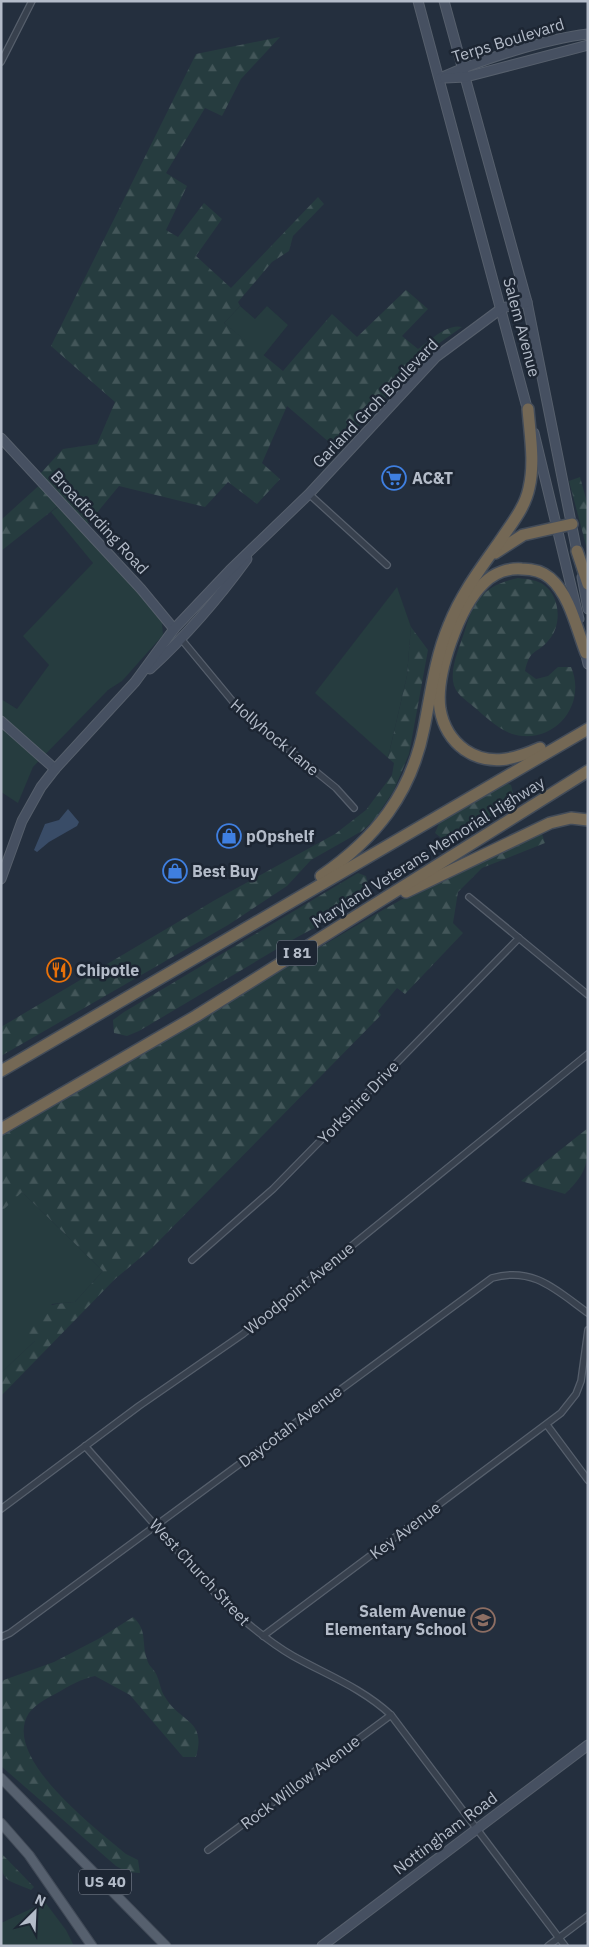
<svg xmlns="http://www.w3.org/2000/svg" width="589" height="1947" font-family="'IBM Plex Sans',sans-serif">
<defs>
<pattern id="forest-firs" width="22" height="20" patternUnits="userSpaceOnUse" patternTransform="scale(1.25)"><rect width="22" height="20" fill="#263c3f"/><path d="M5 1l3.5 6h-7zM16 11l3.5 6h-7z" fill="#435659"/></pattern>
</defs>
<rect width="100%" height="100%" fill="#242f3e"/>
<g fill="#263c3f">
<path d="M240,306l15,13 12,-13 21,19 -25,31 -39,-33z"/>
<path d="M64,502l97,107 2,26 -41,46 -14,9 -75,77 -15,36 -17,-11v-93l16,10 32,-44 -26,-29 70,-73 -42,-51z"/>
<path d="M397,587l14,40 -4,49 -19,82 -73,-65z"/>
<path d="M21,1191l82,80 -28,31 -23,2 -17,37 -34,32v-161z"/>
<path d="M45,1902l21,28 8,16h-73v-23z"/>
</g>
<g fill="url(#forest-firs)">
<path d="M280,37l-39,42 -19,37 -17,-8 -39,65 21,13 -21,44 12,7 26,-34 18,16 -26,37 35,32 87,-91 6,7 -31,32 -4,15 -17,11 -34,40 2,4 -16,17 59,48 49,-57 25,23 49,-47 22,19 -26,27 16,13c11,-8 30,-26 44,-22l-31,22 -94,100 -50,-43 -25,57 18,16 -23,25 -29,-22 -23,25 -86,-21 -33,40 -23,-24 -62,49v-31l43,-39 -5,-6 24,-26 34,-5 18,-42 -64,-56 145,-292z"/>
<path d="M580,477l8,29v47l-19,-72z"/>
<path d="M518,578c8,1 20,2 26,7 17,12 18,42 4,56 -12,14 -18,7 -23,30l11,8 12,-3 10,-9h13c15,34 -11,72 -49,69 -18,-1 -35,-18 -48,-29 -8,-7 -20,-14 -21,-26 -2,-16 7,-35 12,-51 9,-31 20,-45 53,-52z"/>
<path d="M411,627l17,23 -19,104 -15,36 -19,29 -13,12 -51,29 -24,26 -59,39 -227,131v-29l214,-127 120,-66 31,-24 26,-35 2,-12 -6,-5 19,-82z"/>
<path d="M506,783l5,2 4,15 -57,38 -13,3 -10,-8 5,-12z"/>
<path d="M541,831l4,12 -63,25 -24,24 -5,31 10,10 -58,61 -8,-6 -19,23 3,4 -229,233 -37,31 -114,117v-23l34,-32 -10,-8c-1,-27 29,-29 50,-31l28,-31 -81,-79 -21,20v-76l380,-225 61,-34z"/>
<path d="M358,873l8,3 3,13 -5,12 -72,39 -153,91 -12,5 -13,-3 -1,-13 11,-8z"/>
<path d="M588,1128c0,34 1,43 -23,66l-44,-13z"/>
<path d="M133,1617c15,14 8,24 14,42 1,6 5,8 8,13 5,8 5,18 10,25 15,26 42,22 31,60h-13l-53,-62 -35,-19c-14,3 -26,10 -38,17 -10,5 -21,11 -28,20 -29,44 69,117 97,141l12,6 2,13 -13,-1 -11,-6 -115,-100v-85l53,-19 46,-24z"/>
<path d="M1,1853l33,34 -3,3c-25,-11 -30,-7 -30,-37z"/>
</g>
<path fill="#394c67" d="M68,809l11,13 -2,4 -28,16 -12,10 -3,-2 11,-26 14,-4z"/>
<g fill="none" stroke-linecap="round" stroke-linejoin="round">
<g stroke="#565f6c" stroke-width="8">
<g id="street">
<path d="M1,62l31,-61"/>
<path d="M309,494l78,71"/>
<path d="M182,640l57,69 97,79 18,20"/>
<path d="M469,897l119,98"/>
<path d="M192,1260l81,-71 246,-251"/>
<path d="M547,1425l41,55"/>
<path d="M85,1446l138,156c22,20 44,39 70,54 34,19 69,32 98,59l174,231"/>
<path d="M1,1509l138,-103 104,-72 345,-280"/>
<path d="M263,1636l298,-223 15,-19 5,-13 7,-51"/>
<path d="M1,1637l9,-4 482,-355c41,-12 64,12 96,35"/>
<path d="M208,1850l183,-135"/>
<path d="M548,1946l40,-30"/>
</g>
</g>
<g stroke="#565f6c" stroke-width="11">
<g id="secondary">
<path d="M418,1l111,414"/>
<path d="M444,1l83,301 51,255"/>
<path d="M440,78c40,-18 104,-39 148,-44"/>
<path d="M445,78l21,-1 122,-32"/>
<path d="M534,433l45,186"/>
<path d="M1,438l140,151 33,40"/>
<path d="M582,577l6,32"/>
<path d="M584,647l4,17"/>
<path d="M150,669c37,-34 68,-70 97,-110"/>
<path d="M1,721l54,48"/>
<path d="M1,879l21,-58 19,-34 14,-18 80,-87 39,-53 56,-59 79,-76 127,-137 66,-49 25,-6"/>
<path d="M322,1946l266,-201"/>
</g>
</g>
<g stroke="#414a57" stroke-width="11">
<g id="primary">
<path d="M1,1778l165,168"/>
<path d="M1,1823l28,32 63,91"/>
</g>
</g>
<g stroke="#434c59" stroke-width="14">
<g id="highway">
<path d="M577,551l11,33"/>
<path d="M495,553l28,-18 49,-11"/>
<path d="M540,748c-25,11 -50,19 -75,2 -14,-10 -22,-24 -25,-41 -5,-34 19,-102 44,-126 10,-10 24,-15 38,-14 10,0 21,3 28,9 20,17 27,52 36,75"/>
<path d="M321,876c55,-38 90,-82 103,-148 7,-35 11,-70 25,-103 12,-31 32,-57 51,-84 11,-17 25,-33 29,-53 6,-25 1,-53 -1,-79"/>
<path d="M406,892l144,-69 21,-5 17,2"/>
<path d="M1,1071l587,-342"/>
<path d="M1,1129l195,-113 392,-245"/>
</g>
</g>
<use href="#street" stroke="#38414e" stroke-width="5.5"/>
<use href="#secondary" stroke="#465061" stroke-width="9"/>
<use href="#primary" stroke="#56606e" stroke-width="9"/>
<use href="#highway" stroke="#746855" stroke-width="11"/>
</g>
<defs>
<g id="supermarket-ring" transform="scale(1.25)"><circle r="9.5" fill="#1d2633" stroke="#3f7fe0" stroke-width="1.5"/><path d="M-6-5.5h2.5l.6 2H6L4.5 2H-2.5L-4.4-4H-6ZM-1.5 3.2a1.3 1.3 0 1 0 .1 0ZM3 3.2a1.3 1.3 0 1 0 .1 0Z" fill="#3f7fe0"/></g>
<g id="shop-ring" transform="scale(1.25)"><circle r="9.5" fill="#1d2633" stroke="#3f7fe0" stroke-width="1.5"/><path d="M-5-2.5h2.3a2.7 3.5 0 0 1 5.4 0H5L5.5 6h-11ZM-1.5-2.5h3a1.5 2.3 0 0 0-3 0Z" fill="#3f7fe0"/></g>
<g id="restaurant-ring" transform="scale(1.25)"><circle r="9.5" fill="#1d2633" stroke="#e8710a" stroke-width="1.5"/><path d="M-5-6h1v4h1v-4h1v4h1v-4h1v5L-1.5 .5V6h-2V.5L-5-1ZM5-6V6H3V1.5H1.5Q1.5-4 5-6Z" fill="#e8710a"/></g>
<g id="school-ring" transform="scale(1.25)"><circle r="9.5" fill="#1d2633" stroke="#8d6e63" stroke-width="1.5"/><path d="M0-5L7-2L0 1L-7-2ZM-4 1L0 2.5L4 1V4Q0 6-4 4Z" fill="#8d6e63"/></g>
</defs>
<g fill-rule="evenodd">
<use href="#supermarket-ring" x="394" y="478"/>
<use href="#shop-ring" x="229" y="836"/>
<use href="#shop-ring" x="175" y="871"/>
<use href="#restaurant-ring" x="59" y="970"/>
<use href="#school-ring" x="483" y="1620"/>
</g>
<g text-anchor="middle" stroke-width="5" stroke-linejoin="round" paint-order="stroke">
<g fill="#1d2633" stroke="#878f9c" stroke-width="1">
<rect x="277" y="940.5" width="40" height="25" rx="4"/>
<rect x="79" y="1869.5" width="52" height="25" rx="4"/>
</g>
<g font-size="15" font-weight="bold" fill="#b4bcc9">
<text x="297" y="958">I 81</text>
<text x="105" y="1887">US 40</text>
</g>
<g font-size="16" fill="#b4bcc9" stroke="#1d2633">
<text transform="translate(508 40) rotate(-17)" y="6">Terps Boulevard</text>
<text transform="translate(522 327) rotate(75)" y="6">Salem Avenue</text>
<text transform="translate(375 403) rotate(-46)" y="6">Garland Groh Boulevard</text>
<text transform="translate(100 522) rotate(47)" y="6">Broadfording Road</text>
<text transform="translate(275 737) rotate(40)" y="6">Hollyhock Lane</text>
<text transform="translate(428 852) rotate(-32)" y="6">Maryland Veterans Memorial Highway</text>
<text transform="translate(358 1102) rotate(-46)" y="6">Yorkshire Drive</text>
<text transform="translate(299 1288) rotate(-39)" y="6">Woodpoint Avenue</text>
<text transform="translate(290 1426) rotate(-37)" y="6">Daycotah Avenue</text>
<text transform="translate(405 1530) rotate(-37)" y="6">Key Avenue</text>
<text transform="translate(200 1572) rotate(47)" y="6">West Church Street</text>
<text transform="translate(300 1782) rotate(-37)" y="6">Rock Willow Avenue</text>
<text transform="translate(445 1833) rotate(-37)" y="6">Nottingham Road</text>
</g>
<g font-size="16" font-weight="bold" fill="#b4bcc9" stroke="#1d2633" text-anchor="start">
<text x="412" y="484">AC&amp;T</text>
<text x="246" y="842">pOpshelf</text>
<text x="192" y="877">Best Buy</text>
<text x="76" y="976">Chipotle</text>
<text x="466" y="1617" text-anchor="end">Salem Avenue<tspan x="466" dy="18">Elementary School</tspan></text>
</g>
</g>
<rect width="589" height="1947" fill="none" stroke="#b4bcc9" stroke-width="5"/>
<g transform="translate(35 1912) rotate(24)" stroke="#1d2633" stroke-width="4" paint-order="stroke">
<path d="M0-4L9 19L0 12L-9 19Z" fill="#b4bcc9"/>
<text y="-8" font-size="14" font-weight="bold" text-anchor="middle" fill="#b4bcc9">N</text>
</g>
</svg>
